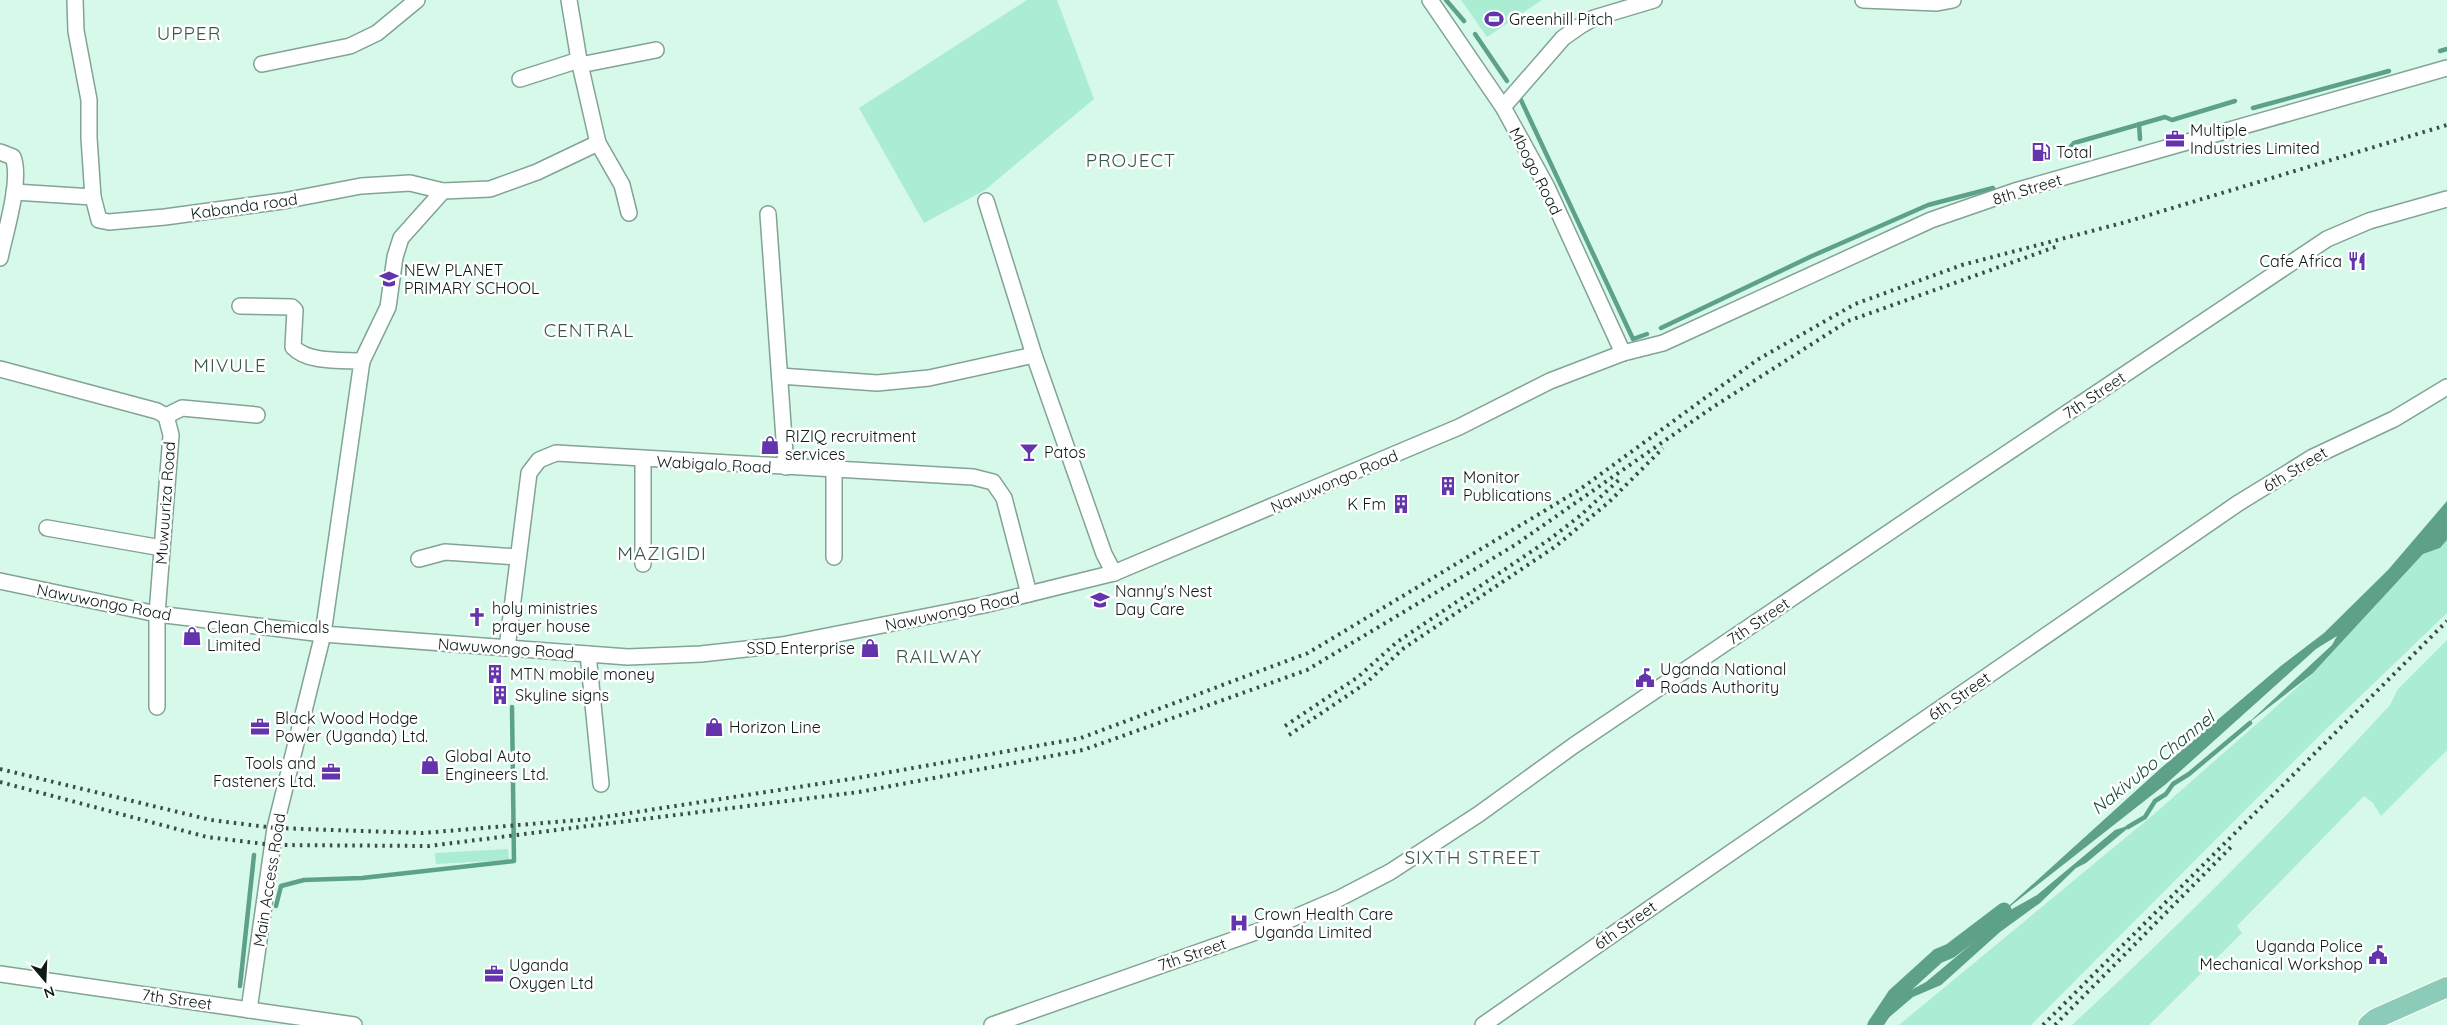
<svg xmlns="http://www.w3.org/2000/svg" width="2447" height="1025" font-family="Quicksand,sans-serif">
<rect width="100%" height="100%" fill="#d6f9ea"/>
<g fill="#abedd3">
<path d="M1027,0h30l37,99 -109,91 -61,33 -65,-115z"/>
<path d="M1461,0h81l-55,37z"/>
<path d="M2447,540v73l-124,119 -292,293h-132l254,-210 115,-101 45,-41 110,-119 17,-6z"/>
<path d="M2447,640v110l-66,66 -8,-13 -9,-7 -127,130 5,7 -93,92h-77c110,-102 216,-209 318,-320l8,-16z"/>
<path d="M508,849l1,11 -73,4 -1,-11z"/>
</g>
<path fill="#5da288" d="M2447,501v39l-7,8 -17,6 -110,119 -67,52 86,-80 5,-9 -21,13 -150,135 -172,135 43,-24 78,-65 18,-6 -47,39 -10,5 -36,35 -40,29 -59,53 -28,12 -33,28h-13l18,-21 41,-22 61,-51 3,-8 171,-155 121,-103 42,-32 64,-63z"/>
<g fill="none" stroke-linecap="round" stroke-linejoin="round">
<g stroke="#5da288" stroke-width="4.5">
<path d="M1446,0l18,21"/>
<path d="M1475,34l32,47"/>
<path d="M2440,51l7,-2"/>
<path d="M1520,98l113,241 14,-5"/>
<path d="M2253,108l136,-37"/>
<path d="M2139,124l1,15"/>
<path d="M2068,150l6,-7 91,-26 7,3 63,-19"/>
<path d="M1661,328l151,-72 116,-51 65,-17"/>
<path d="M2128,827l17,-10 10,-16 11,-7 7,-10 16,-10 61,-51"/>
<path d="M276,906l5,-20 23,-6 58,-2 152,-17 -2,-154"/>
<path d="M240,986l14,-131"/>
</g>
<path stroke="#5da288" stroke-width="15" d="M1875,1025l20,-30 43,-39 12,-5 54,-41"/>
<g stroke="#82a395" stroke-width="18">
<g id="minor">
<path d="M75,0l1,31 13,69v38l4,59 6,23 10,2 56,-5 118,-16 78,-15 49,-3 33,8 47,-2 47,-17 61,-29"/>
<path d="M569,0l10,60 19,83 24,42 7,28"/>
<path d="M1430,0l73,107 44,80 76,166"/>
<path d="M1863,0l74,3 16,-3"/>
<path d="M262,64l88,-18 27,-13 40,-33"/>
<path d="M580,65l76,-15"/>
<path d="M520,79l59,-19"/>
<path d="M1503,107l60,-69 17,-12 14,-8 60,-18"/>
<path d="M0,152l13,5c9,23 -8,76 -13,101"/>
<path d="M14,192l79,5"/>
<path d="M986,201l48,154 70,199 10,19"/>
<path d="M768,214l18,253"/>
<path d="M240,306l52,1 3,3 -2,37c15,16 48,13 69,14l-39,273 -48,194 -26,182"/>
<path d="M362,361l26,-54 7,-50 6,-19 42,-47"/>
<path d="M0,369l157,42 9,5 5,19 -14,179v93"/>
<path d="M780,376l97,7 52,-5 105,-23"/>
<path d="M166,416l16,-8 75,7"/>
<path d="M834,470v87"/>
<path d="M47,528l115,20"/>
<path d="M419,559l26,-7 73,5"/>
<path d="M643,564v-104"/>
<path d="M0,581l157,33 166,20 305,23 73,-3 81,-9 202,-40 130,-32 345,-146 91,-46 73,-28 40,-10 268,-123 84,-29 432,-123"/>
<path d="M507,648l22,-175 10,-13 17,-7 417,24 20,5 11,16 25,96"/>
<path d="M588,654l13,130"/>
<path d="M0,974l354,51"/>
<path d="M992,1025l292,-103 56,-24 50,-26 89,-58 94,-68 364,-246 390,-261 42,-18 78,-22"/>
<path d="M1483,1025l169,-118 585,-403 76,-47 81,-38 53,-32"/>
</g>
</g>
<g stroke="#fff" stroke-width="22">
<path id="major" d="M2368,1025l7,-6 72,-32"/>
</g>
<use href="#minor" stroke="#fff" stroke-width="15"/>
<use href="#major" stroke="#8ccbb7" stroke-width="20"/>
<g stroke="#3b4d46" stroke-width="4" stroke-dasharray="2.5 5" stroke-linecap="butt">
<path d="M1285,726l73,-49 39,-35 153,-103 31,-24 41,-38"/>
<path d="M1289,735l77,-52 38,-35 152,-102 53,-44 54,-54"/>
<path d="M0,769l211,51 64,8 148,5 168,-14 266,-41 224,-40 227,-85 271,-163 178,-130 98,-56 107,-39 164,-43 321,-97"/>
<path d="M0,782l207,55 66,8 156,1 430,-54 224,-42 224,-80 208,-125 198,-138 135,-86 210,-75"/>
<path d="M2043,1025l404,-404"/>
<path d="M2055,1025l177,-179"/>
</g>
</g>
<defs>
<g id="stadium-bare" transform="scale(1.5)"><path d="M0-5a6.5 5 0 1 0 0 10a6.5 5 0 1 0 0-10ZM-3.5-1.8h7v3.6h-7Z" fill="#6434ac" stroke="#fff" stroke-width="2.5" paint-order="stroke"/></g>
<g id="office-bare" transform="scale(1.5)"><path d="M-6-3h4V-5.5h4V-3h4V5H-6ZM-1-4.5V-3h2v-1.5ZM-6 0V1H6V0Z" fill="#6434ac" stroke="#fff" stroke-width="2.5" paint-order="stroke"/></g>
<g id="fuel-bare" transform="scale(1.5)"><path d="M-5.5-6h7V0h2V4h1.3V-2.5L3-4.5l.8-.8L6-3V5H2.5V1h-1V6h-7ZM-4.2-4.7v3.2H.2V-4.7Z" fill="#6434ac" stroke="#fff" stroke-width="2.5" paint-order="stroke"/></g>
<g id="restaurant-bare" transform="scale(1.5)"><path d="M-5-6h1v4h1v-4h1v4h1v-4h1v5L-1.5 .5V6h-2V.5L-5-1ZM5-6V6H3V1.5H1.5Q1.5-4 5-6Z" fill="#6434ac" stroke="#fff" stroke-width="2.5" paint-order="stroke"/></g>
<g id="school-bare" transform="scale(1.5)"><path d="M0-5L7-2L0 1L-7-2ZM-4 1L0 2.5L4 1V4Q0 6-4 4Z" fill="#6434ac" stroke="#fff" stroke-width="2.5" paint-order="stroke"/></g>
<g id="shop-bare" transform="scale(1.5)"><path d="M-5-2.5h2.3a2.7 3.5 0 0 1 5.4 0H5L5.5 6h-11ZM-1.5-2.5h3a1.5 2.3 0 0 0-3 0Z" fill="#6434ac" stroke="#fff" stroke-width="2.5" paint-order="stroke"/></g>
<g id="bar-bare" transform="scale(1.5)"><path d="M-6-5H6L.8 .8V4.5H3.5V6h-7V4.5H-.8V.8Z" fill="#6434ac" stroke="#fff" stroke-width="2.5" paint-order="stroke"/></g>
<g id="building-bare" transform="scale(1.5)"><path d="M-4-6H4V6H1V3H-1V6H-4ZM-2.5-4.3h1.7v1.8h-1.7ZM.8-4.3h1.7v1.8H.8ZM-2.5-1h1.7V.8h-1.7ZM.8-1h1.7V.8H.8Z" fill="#6434ac" stroke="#fff" stroke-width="2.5" paint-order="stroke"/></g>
<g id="church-bare" transform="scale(1.5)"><path d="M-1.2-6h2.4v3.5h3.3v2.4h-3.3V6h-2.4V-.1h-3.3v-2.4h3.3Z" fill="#6434ac" stroke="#fff" stroke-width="2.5" paint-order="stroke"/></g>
<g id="civic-bare" transform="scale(1.5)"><path d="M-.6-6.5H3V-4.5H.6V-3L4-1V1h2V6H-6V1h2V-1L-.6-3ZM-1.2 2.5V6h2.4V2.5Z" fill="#6434ac" stroke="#fff" stroke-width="2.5" paint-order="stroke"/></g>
<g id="hospital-bare" transform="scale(1.5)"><path d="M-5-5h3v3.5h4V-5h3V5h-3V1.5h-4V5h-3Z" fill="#6434ac" stroke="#fff" stroke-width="2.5" paint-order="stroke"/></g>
</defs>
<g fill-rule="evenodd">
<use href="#stadium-bare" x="1494" y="19"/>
<use href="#office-bare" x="2175" y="139"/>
<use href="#fuel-bare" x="2041" y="152"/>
<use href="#restaurant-bare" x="2357" y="261"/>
<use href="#school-bare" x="389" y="279"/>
<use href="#shop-bare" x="770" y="445"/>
<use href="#bar-bare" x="1029" y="452"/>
<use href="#building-bare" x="1448" y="486"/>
<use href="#building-bare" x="1401" y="504"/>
<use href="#school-bare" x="1100" y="600"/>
<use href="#church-bare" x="477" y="617"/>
<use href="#shop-bare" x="192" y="636"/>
<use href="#shop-bare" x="870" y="648"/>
<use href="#building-bare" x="495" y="674"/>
<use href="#civic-bare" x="1645" y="678"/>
<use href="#building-bare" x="500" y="695"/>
<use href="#office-bare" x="260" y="727"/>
<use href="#shop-bare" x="714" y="727"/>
<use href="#shop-bare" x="430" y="765"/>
<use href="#office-bare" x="331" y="772"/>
<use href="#hospital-bare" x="1239" y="923"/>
<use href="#civic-bare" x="2378" y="955"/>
<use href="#office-bare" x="494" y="974"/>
</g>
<g text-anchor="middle" stroke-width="5" stroke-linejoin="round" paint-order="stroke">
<g font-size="16" fill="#0d1a15" stroke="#fff" text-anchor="start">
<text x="1509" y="25">Greenhill Pitch</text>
<text x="2190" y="136">Multiple<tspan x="2190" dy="18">Industries Limited</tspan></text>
<text x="2056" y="158">Total</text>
<text x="2342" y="267" text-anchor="end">Cafe Africa</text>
<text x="404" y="276">NEW PLANET<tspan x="404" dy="18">PRIMARY SCHOOL</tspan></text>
<text x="785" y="442">RIZIQ recruitment<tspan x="785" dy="18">services</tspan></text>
<text x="1044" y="458">Patos</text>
<text x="1463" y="483">Monitor<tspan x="1463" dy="18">Publications</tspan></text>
<text x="1386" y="510" text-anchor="end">K Fm</text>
<text x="1115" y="597">Nanny's Nest<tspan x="1115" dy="18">Day Care</tspan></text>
<text x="492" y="614">holy ministries<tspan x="492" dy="18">prayer house</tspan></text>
<text x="207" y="633">Clean Chemicals<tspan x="207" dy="18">Limited</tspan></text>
<text x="855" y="654" text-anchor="end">SSD Enterprise</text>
<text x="1660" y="675">Uganda National<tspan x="1660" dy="18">Roads Authority</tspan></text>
<text x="510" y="680">MTN mobile money</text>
<text x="515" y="701">Skyline signs</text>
<text x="275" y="724">Black Wood Hodge<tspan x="275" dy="18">Power (Uganda) Ltd.</tspan></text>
<text x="729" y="733">Horizon Line</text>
<text x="445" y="762">Global Auto<tspan x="445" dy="18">Engineers Ltd.</tspan></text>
<text x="316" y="769" text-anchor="end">Tools and<tspan x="316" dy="18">Fasteners Ltd.</tspan></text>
<text x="1254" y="920">Crown Health Care<tspan x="1254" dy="18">Uganda Limited</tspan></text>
<text x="2363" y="952" text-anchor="end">Uganda Police<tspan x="2363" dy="18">Mechanical Workshop</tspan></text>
<text x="509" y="971">Uganda<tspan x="509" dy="18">Oxygen Ltd</tspan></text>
</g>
<g font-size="16" fill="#0d1a15" stroke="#fff">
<text transform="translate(1536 171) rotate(63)" y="6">Mbogo Road</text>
<text transform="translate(2027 189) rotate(-17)" y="6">8th Street</text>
<text transform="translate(244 206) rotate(-8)" y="6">Kabanda road</text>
<text transform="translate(2094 395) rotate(-34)" y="6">7th Street</text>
<text transform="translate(714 464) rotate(3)" y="6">Wabigalo Road</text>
<text transform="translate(2295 469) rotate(-31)" y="6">6th Street</text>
<text transform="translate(1334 481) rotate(-23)" y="6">Nawuwongo Road</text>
<text transform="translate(165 503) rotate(-86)" y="6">Muwuuriza Road</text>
<text transform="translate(104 602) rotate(11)" y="6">Nawuwongo Road</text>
<text transform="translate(952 611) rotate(-12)" y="6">Nawuwongo Road</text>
<text transform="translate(1758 621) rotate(-34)" y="6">7th Street</text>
<text transform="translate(506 648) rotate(4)" y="6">Nawuwongo Road</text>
<text transform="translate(1959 696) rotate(-35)" y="6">6th Street</text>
<text transform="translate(269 880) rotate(-81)" y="6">Main Access Road</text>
<text transform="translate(1625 925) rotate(-35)" y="6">6th Street</text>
<text transform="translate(1192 954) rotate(-19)" y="6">7th Street</text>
<text transform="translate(177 999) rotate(8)" y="6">7th Street</text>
</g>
<g font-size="18" font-style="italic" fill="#134c3a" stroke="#fff">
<text transform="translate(2153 763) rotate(-39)" y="6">Nakivubo Channel</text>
</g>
<g font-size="19" letter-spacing="1" fill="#39584c" stroke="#fff">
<text x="189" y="40">UPPER</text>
<text x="1131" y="167">PROJECT</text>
<text x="589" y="337">CENTRAL</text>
<text x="230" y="372">MIVULE</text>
<text x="662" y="560">MAZIGIDI</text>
<text x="939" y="663">RAILWAY</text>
<text x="1473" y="864">SIXTH STREET</text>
</g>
</g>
<g transform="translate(45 980) rotate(161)" stroke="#ffffff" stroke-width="4" paint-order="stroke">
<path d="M0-4L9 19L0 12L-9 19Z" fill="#0d1a15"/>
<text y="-8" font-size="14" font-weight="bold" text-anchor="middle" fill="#0d1a15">N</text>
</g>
</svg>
